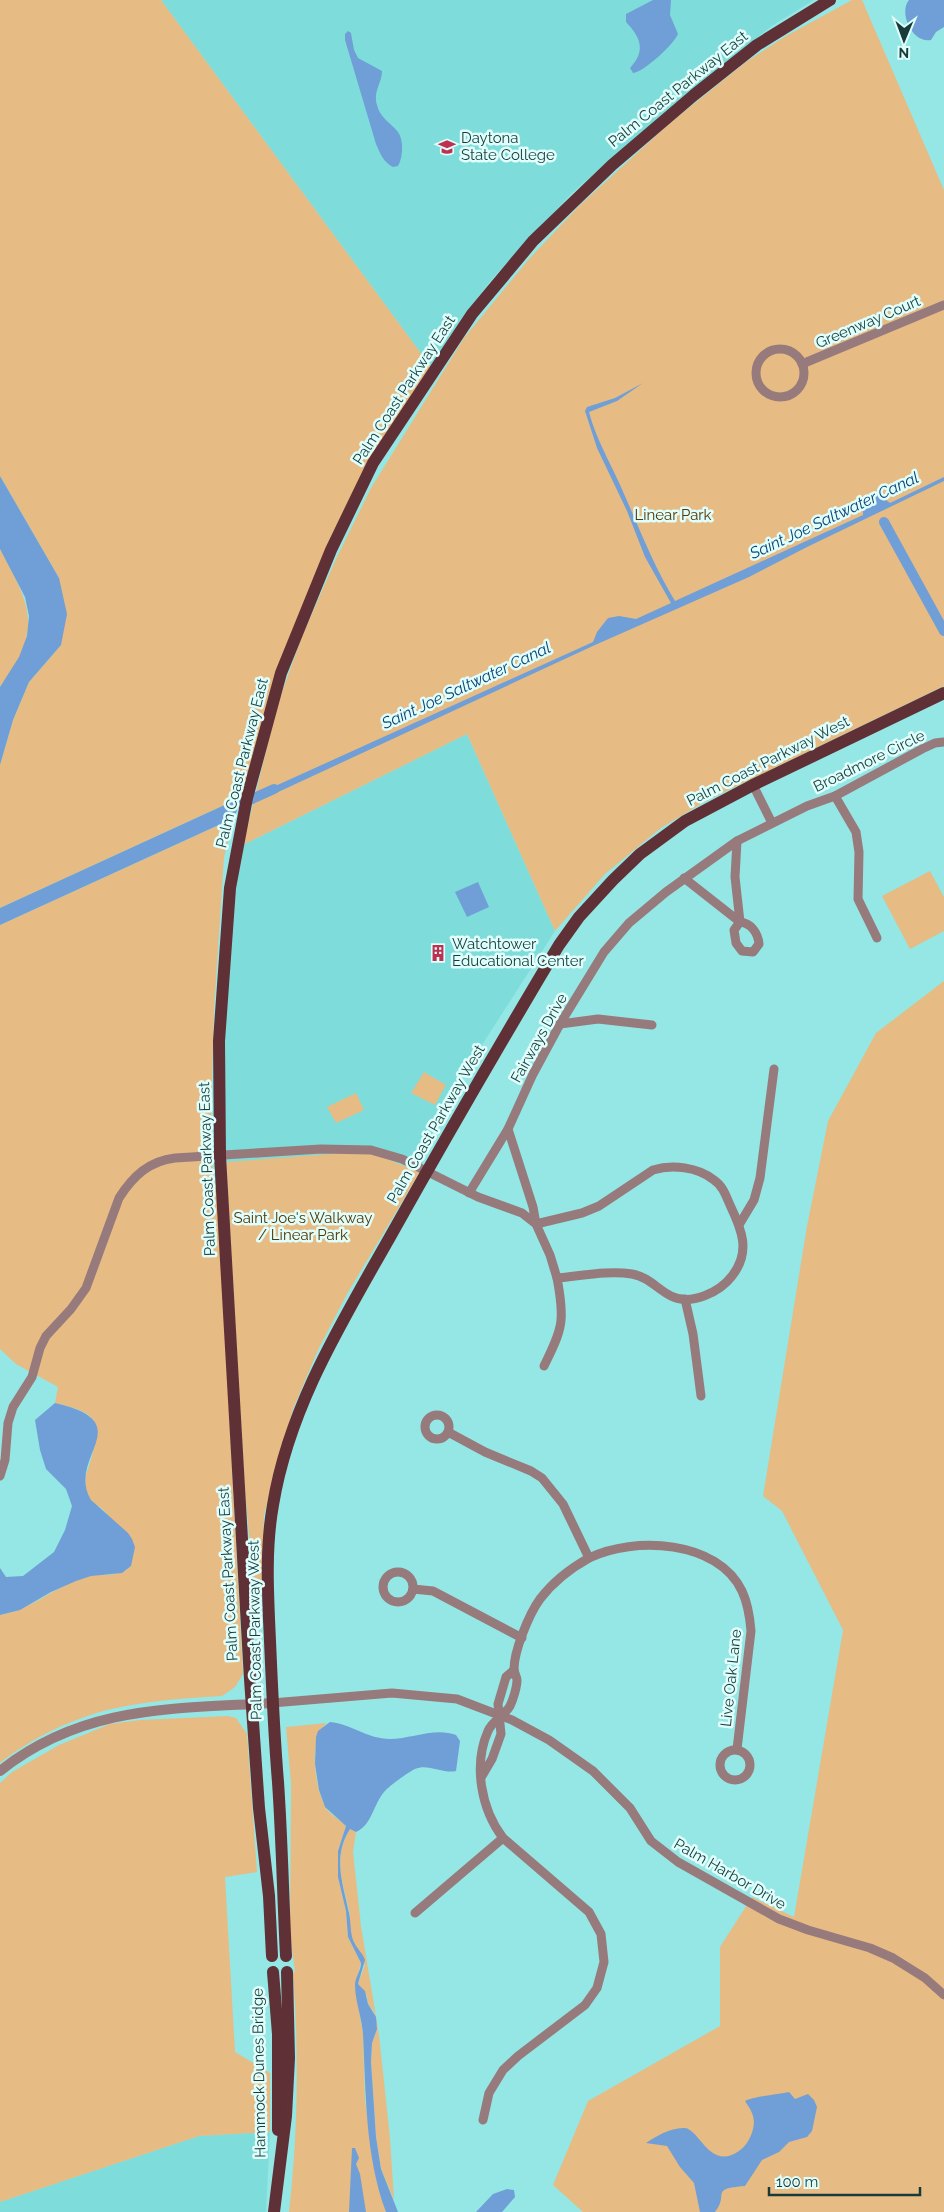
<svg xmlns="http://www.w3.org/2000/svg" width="944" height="2212" font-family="Raleway,sans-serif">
<rect width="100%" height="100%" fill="#94e7e4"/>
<g fill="#7eddda">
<path d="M161,0h653l-41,25 -97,77 -104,91 -80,86 -32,41 -29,47z"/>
<path d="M467,734l88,197 -114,178 -21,63 -32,-13 -162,3 -2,-121 11,-152 8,-44z"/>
<path d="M270,2132l-4,80h-266v-10l199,-66z"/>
</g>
<g fill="#e7bb84">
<path d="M0,0h161l270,367 -105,181 -84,249 -242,111v-143l13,-45 16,-38 32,-37 -2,-67 -59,-102z"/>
<path d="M852,0h10l82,190v496l-238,115 -45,27 -56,46 -50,57 -88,-197 -224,111 34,-139 26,-72 33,-75 35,-71 93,-150 65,-79 50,-53 91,-83 76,-61 40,-26z"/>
<path d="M0,549c19,37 41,67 19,109 -5,10 -13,20 -19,29z"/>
<path d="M234,818l-10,39 -10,154 -4,138 8,55 25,470 -8,13 -13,9c-32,2 -65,4 -96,10 -45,8 -90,29 -126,57v-148c7,-2 16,-3 23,-7 22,-10 42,-26 67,-32 15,-3 28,2 41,-10 -8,-17 -15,-36 -24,-52 -5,-7 -15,-10 -19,-18 -5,-12 -3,-19 1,-30 13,-44 13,-52 -34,-63l3,-16 -42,-23 -16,-15v-424z"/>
<path d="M930,871l14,26v34l-34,18 -28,-53z"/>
<path d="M944,981v1231h-361l-30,-27 35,-84 132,-75v-79l32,-50 42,20 49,-287 -61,-119 -19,-15 44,-270 21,-105 48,-88z"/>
<path d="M424,1072l22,13 -11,20 -24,-12z"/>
<path d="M356,1093l8,17 -28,13 -9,-16z"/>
<path d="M343,1153h28l49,19 -73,122 -29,56 -25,59 -29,106 -3,83h-6l-10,-106 -19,-330z"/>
<path d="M227,1716l9,2 11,16 10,138 -32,5 10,175 35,21v59l-71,4 -199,66v-419l12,-11 47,-27 51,-21 30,-4z"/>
<path d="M327,1723c-20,15 -12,70 1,88 5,5 13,10 18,15l-8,25v25l8,35 2,26 13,26 -6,22 8,49 2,66 11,79 10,33h-97c9,-80 10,-159 4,-239l2,-1 -5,-39 1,-149 -5,-57z"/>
<path d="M350,1829l6,3 -3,20 8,74 18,109 11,103 4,62 -13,-31 -5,-32 -5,-75 1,-19 5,-14 -3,-17 -6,-8 -1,-8 -9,-12 7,-19c-5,-11 -14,-23 -15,-35 -1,-7 0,-13 -1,-20 -7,-28 -16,-54 1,-81z"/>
</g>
<g fill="#6f9fd6">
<path d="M653,0h18l-1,15 8,19c-4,10 -34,38 -45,39l-3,-5c16,-17 11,-30 -4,-46v-8z"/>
<path d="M909,0h35v27l-8,5 -5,8c-18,4 -33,-27 -22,-40z"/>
<path d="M348,31l3,2 3,17 4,8 24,13c0,12 -9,20 -5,34 3,13 13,17 21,27 6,8 5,26 0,34l-5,1c-10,-5 -13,-14 -17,-23l-31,-104v-6z"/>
<path d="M643,383l-26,18 -28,11c7,27 21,50 32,75 17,38 32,78 54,114l188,-86v-16l14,-6 13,10 54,-26v4l-137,66 -58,30 -154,68 -334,155 1,-8 331,-150 4,-10 11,-14 11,-2 17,3 35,-16 -26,-46 -18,-46 -30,-63 -12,-37 2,-4 28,-9z"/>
<path d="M0,476l59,102 8,36 -6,31 -32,37 -16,38 -13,45v-78l19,-30 8,-21 2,-20 -4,-19 -25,-48z"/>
<path d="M242,797l-8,21 -234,107v-17z"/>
<path d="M478,882l11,25 -22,10 -12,-25z"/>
<path d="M55,1403c87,20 10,54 36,97l37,33 4,6 3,8 -4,19 -9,7 -31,3 -15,5 -25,11 -31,18 -20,5v-47l6,9 17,-1 31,-24 11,-22 7,-24 -6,-17 -20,-20 -6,-19 -5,-30z"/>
<path d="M330,1722c21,2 38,17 60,17 21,0 45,-12 66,-4l4,6 -4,30c-12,3 -29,-8 -41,-2 -8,4 -26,17 -31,23 -11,13 -12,33 -28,40l-6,-3c-18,28 -7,55 -1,84 2,9 1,18 4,27 3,8 10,13 12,20l-7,24 7,7 3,13 8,13 1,12 -5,14 -1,19 5,75 5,32 17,43h-12c-21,-56 -20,-119 -23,-178 -1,-16 -8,-33 -8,-49 0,-8 6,-14 6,-22l-13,-26 -2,-26 -8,-34v-26l8,-25 -21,-19 -6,-17 -4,-26 1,-27 2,-6z"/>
<path d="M789,2092l6,7 13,-5 6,6 3,7 -5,24 -5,6 -18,5 -10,10 -17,8 -17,26c-37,3 -15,8 -30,26h-15l-6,-29 -14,-16 -13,-21 -21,-3c10,-7 26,-16 39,-15 15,2 25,43 54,23 7,-5 12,-13 14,-22 3,-12 -2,-19 -8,-28 7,-4 34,-7 44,-9z"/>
<path d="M352,2148h3l4,10 -3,6 4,10 6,38h-17z"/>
<path d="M507,2189l7,1 1,7 -13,15h-26l17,-18z"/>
</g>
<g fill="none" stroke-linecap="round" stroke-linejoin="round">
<g stroke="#6f9fd6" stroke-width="10">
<path d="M884,522l60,109"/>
<path d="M241,804l33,-15"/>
</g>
<g stroke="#977a7c" stroke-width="9">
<circle cx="780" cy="373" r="24"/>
<path d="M802,364l142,-59"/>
<path d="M753,785l19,38"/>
<path d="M835,796l21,36 3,20 -1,47 19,39"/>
<path d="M684,878l56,44 -5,-45 2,-36"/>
<path d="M740,922c11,1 18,11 19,22l-6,8 -11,-1 -6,-8 -2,-13z"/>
<path d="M560,1024l38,-5 54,6"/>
<path d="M469,1193l39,-64 25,-55 27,-50 44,-72 25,-29 37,-31 71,-51 70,-35 28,-10 87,-47 13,-6 9,-1"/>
<path d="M739,1225l15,-25 6,-22 14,-109"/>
<path d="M685,1299l8,35 8,62"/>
<path d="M544,1366c19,-38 21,-46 13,-88"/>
<circle cx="437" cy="1427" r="12"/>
<path d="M448,1432l37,20 46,19 11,7 21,26 26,54"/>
<path d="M0,1476l5,-16 3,-37 5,-16 19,-30 8,-29 6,-12 25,-27 15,-21 33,-90c14,-22 30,-37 56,-40l146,-9 50,1 31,9 76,38 44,16 14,11 46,-11 17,-7 54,-36c19,-6 45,-3 61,10 9,6 12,16 16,25 12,25 21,47 2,71 -12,16 -41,30 -61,20 -14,-7 -22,-19 -39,-22 -24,-4 -51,2 -75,4l-7,-23 -14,-31 -3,-17 -25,-78"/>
<circle cx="398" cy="1587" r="15"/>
<path d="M413,1589l20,2 89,47"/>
<path d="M272,1703l120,-10 65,6 55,21 37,20 44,31 37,37 21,33 27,21 101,57 29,11 62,18 23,10 32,20 19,17"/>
<circle cx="735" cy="1765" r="15"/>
<path d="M482,1776l10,-17 9,-25 -3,-30 8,-27 8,-7"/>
<path d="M415,1913l88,-75"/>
<path d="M483,2120l6,-27 14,-23 15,-14 67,-51 12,-17 7,-26 -3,-28 -12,-22 -86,-74c-22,-29 -30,-73 -15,-107 4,-10 17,-16 22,-25 3,-6 7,-19 7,-26 0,-3 -3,-7 -3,-11 0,-18 15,-55 26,-70 13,-17 31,-31 49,-41 45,-22 129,-18 153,33 6,13 8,27 9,40l-14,118"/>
</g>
<path stroke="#977a7c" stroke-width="10" d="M0,1771c83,-66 172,-62 272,-68"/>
<g stroke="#5f3036" stroke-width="12">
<path d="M272,1956l-3,-60 -10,-88 -9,-129 -30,-523 -1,-115 11,-153 17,-90 34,-125 50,-123 42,-87 99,-149 61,-73 79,-76 82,-70 63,-50 73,-45"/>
<path d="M286,1956c-3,-58 -4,-116 -8,-174 -4,-47 -6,-94 -8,-141 -2,-45 -5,-92 3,-136 16,-98 69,-183 117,-268 55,-98 111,-195 169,-292l20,-28 34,-37 27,-26 45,-33 68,-36 191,-92"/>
<path d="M273,1972l5,62v96"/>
<path d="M274,2212l12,-96 3,-58 -2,-86"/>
</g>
</g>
<defs>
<g id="university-bare" transform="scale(1.35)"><path d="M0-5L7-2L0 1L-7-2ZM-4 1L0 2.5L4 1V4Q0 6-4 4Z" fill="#bf2f50" stroke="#dffefc" stroke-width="2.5" paint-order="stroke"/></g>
<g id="building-bare" transform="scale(1.35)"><path d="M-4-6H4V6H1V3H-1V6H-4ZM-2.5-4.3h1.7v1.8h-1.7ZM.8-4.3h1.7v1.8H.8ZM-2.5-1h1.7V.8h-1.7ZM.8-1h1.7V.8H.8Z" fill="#bf2f50" stroke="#dffefc" stroke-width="2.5" paint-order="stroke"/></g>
</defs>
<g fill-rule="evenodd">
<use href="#university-bare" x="447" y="147"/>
<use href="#building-bare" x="438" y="953"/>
</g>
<g text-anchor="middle" stroke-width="5" stroke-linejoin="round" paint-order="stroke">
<g font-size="15" fill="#183b3a" stroke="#dffefc">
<text transform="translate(678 89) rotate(-39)" y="5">Palm Coast Parkway East</text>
<text transform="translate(868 322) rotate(-23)" y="5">Greenway Court</text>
<text transform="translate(404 390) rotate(-57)" y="5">Palm Coast Parkway East</text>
<text transform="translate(768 761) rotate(-27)" y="5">Palm Coast Parkway West</text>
<text transform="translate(869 761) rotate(-26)" y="5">Broadmore Circle</text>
<text transform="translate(242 763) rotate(-76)" y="5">Palm Coast Parkway East</text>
<text transform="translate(539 1038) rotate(-61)" y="5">Fairways Drive</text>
<text transform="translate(436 1124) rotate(-60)" y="5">Palm Coast Parkway West</text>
<text transform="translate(207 1169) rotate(-92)" y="5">Palm Coast Parkway East</text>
<text transform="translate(228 1574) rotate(-93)" y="5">Palm Coast Parkway East</text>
<text transform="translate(255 1630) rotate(-91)" y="5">Palm Coast Parkway West</text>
<text transform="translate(731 1678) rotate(-84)" y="5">Live Oak Lane</text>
<text transform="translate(730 1874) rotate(30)" y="5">Palm Harbor Drive</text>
<text transform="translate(259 2073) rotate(-91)" y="5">Hammock Dunes Bridge</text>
</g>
<g font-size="15" fill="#183b3a" stroke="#dffefc" text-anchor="start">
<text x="461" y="143">Daytona<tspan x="461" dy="17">State College</tspan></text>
<text x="452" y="949">Watchtower<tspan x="452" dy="17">Educational Center</tspan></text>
</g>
<g font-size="15" fill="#553500" stroke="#dffefc">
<text x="673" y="520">Linear Park</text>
<text x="303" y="1223">Saint Joe's Walkway<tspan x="303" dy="17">/ Linear Park</tspan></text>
</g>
<g font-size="16" font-style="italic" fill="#104377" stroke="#dffefc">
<text transform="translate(834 515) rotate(-25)" y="6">Saint Joe Saltwater Canal</text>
<text transform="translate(466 685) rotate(-25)" y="6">Saint Joe Saltwater Canal</text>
</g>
</g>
<g transform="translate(904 40) rotate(181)" stroke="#dffefc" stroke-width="4" paint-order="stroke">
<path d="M0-4L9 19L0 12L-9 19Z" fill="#183b3a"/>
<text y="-8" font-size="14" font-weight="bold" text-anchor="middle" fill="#183b3a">N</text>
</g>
<path d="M769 2187v8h151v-8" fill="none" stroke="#183b3a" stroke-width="2.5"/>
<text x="776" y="2187" font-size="15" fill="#183b3a" stroke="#dffefc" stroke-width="4" paint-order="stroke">100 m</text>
</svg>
